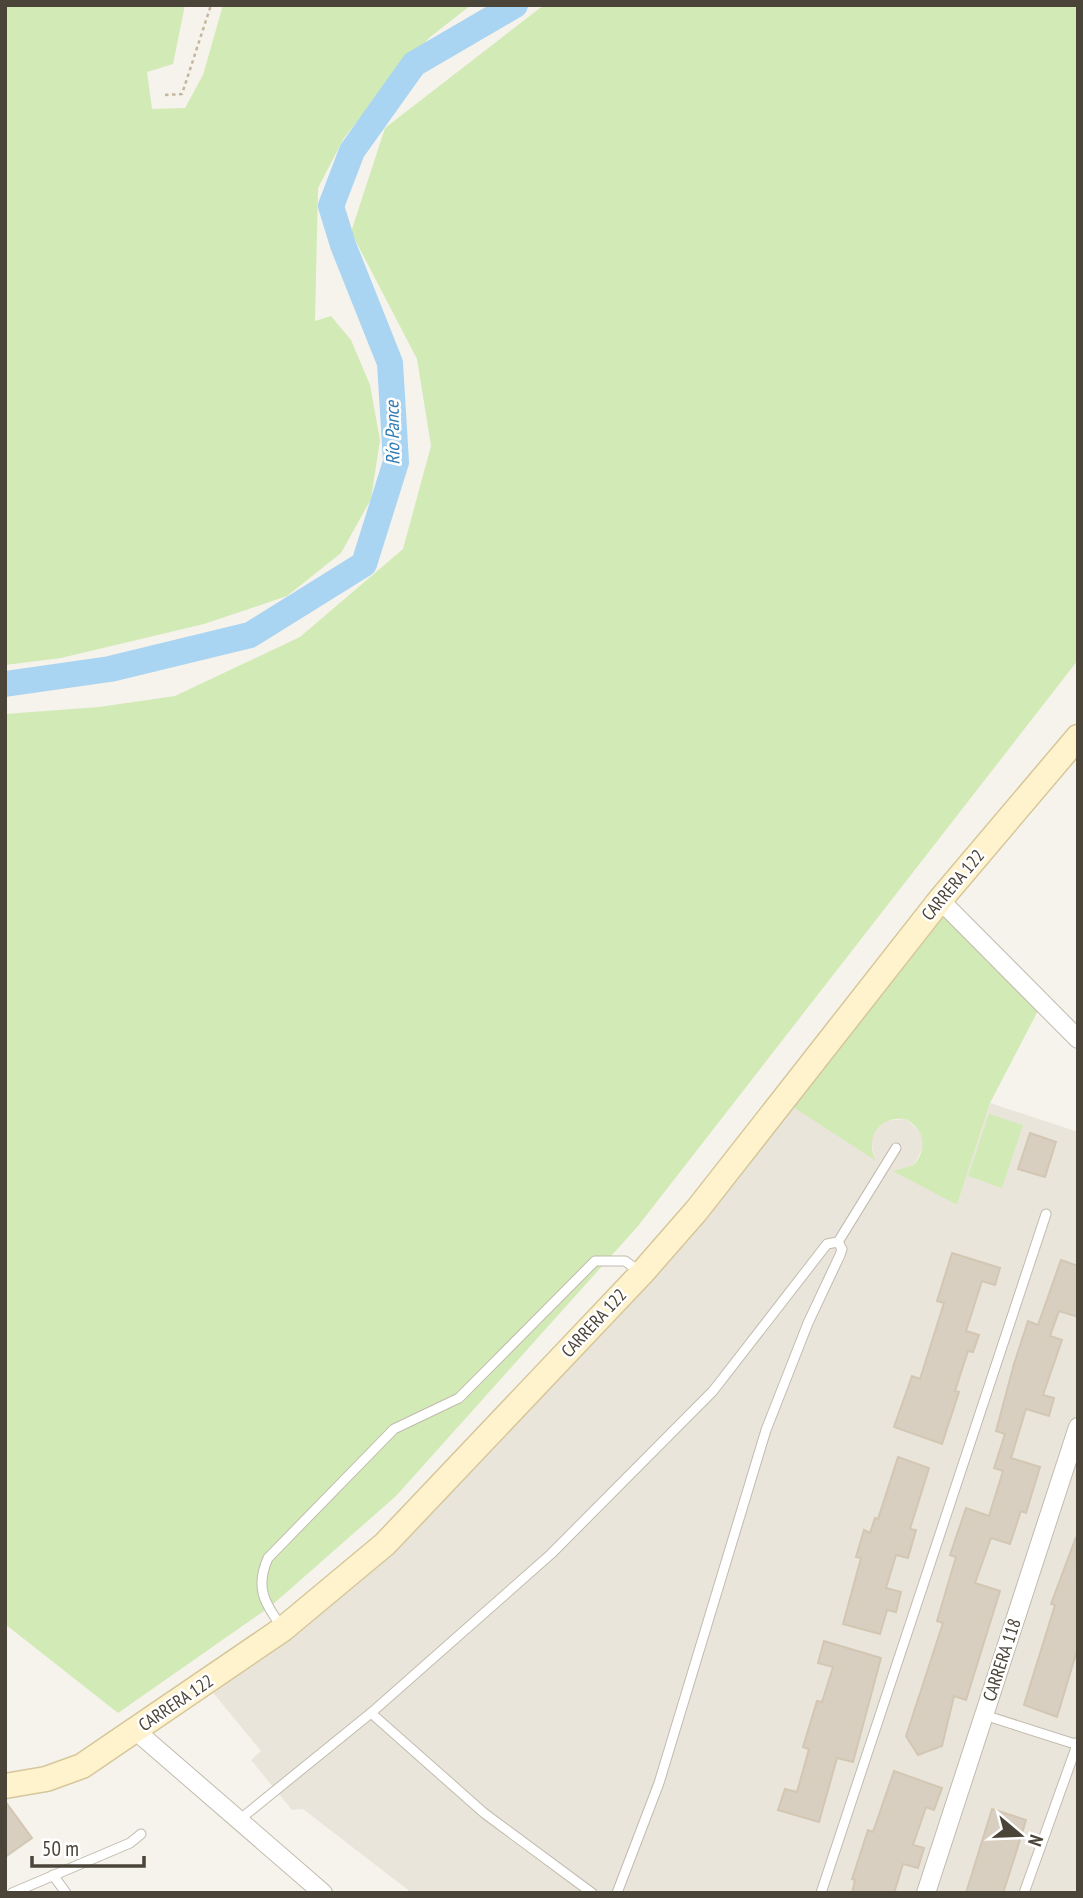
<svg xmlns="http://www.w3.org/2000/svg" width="1083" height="1898" font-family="'PT Sans Narrow',sans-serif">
<rect width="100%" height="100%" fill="#f6f3ec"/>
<path fill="#eae5da" d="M782,1100l92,58 -3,-20 5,-10 8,-7 22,-2 16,15 2,11 -10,20 -19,6 62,34 33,-102 88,29v761h-666l-109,-84 -11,1 -41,-50 10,-9 -55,-67 179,-140z"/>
<g fill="#d2eab5">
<path d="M5,5h180l-12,59 -26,8 5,37 33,-1 18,-33 20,-70h248l-42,33 -41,45 -44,55 -26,50 -3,133 16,-5 20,24 19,45 10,55 -9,59 -30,54 -54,43 -83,28 -143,34 -56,7z"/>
<path d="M544,5h534v655l-440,566 -242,270 -125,110 -153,107 -113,-89v-910l94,-7 76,-11 125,-59 103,-88 28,-103 -14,-87 -66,-127 34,-104z"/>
<path d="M940,900l102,103 -52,100 -33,102 -64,-34 21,-6c14,-18 11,-34 -8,-46 -26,-3 -41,16 -31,41l-93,-60z"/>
<path d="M989,1114l34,11 -21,63 -34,-12z"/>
</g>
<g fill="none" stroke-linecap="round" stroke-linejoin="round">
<path stroke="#a9d4f2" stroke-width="26" d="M5,684l105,-15 140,-34 114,-71 32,-102 -6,-99 -47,-118 -12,-39 21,-55 62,-87 101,-59"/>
</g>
<g fill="#d8cfc1" stroke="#d3c7b4" stroke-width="2">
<path d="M1030,1133l26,9 -11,35 -27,-8z"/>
<path d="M952,1253l48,15 -5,17 -13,-4 -16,50 13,4 -6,17 -5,-1 -13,40 4,1 -17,52 -48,-17 18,-51 8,3 24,-76 -7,-2z"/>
<path d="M1061,1260l17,6v51l-19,-6 -9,25 12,4 -19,55 11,3 -5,18 -23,-7 -15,49 29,9 -14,46 -5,-2 -11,33 -19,-6 -16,45 25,8 -34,109 -12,-4 -12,50 -24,9 -12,-19 37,-113 -6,-2 19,-64 -6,-2 16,-47 23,8 14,-45 -9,-3 11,-34 -9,-3 18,-67 14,-43 10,4z"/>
<path d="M898,1457l31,11 -19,61 6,1 -8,28 -12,-3 -10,33 15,4 -5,20 -9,-2 -7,24 -37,-10 18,-66 -5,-1 8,-27 6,3 5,-15 3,1z"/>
<path d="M1076,1537l2,110 -21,70 -33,-12 31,-100 -4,-1z"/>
<path d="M824,1641l57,17 -28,104 -16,-4 -18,64 -41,-12 7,-21 12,3 12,-43 -6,-2 14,-46 5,1 11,-35 -15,-4z"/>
<path d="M894,1771l48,17 -8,22 -8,-3 -13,38 11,3 -6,20 -15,-4 -9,29h-42l3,-13 -3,-1 16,-49 5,2z"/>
<path d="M5,1801l27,37 -27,19z"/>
<path d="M992,1809l34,11 -11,36 -12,37h-37z"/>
</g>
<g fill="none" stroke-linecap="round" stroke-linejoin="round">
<g stroke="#c2bbae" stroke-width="11">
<g id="lane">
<path d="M838,1242l58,-94"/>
<path d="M282,1627c-18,-24 -27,-40 -14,-69l126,-129 65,-31 136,-137h30l15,11"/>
<path d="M371,1713l113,100 108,80"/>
<path d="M984,1715l94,30"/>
<path d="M239,1820l132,-107 180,-159 162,-163 114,-147 11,-2"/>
<path d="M53,1875l13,18"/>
<path d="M12,1893l118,-50 11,-9"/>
<path d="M617,1893l42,-110 107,-353 42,-107 32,-68 2,-6 -4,-7"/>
<path d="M821,1893l225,-679"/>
<path d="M1024,1893l54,-151"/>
</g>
</g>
<g stroke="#c2bbae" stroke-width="20">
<g id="street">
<path d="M940,900l138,139"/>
<path d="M136,1731l187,162"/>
<path d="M926,1893l152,-466"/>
</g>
</g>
<g stroke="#d6c79b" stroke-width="27">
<path id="secondary" d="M5,1786l41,-7 36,-13 201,-137 102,-85 257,-271 55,-63 243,-310 138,-163"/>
</g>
<path stroke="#c4b79f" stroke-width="2.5" stroke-dasharray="3.5 3.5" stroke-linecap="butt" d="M165,95l17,-1 29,-89"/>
<use href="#lane" stroke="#fff" stroke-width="9"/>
<use href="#street" stroke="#fff" stroke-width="18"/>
<use href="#secondary" stroke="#fff3cd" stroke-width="24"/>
</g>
<g text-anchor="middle" stroke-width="5" stroke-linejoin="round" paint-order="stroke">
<g font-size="18" fill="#4b4439" stroke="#fff">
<text transform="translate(953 885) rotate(-50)" y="6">CARRERA 122</text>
<text transform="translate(594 1323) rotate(-47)" y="6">CARRERA 122</text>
<text transform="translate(1002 1660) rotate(-72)" y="6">CARRERA 118</text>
<text transform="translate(176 1703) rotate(-34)" y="6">CARRERA 122</text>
</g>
<g font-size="19" font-style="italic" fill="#2e7ab2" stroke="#fff">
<text transform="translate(392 433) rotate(-91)" y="7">Río Pance</text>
</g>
</g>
<rect width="1083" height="1898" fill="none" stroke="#4b4439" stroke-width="14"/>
<g transform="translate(1020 1835) rotate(109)" stroke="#ffffff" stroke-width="5" paint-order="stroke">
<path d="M0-5L12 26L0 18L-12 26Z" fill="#4b4439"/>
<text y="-10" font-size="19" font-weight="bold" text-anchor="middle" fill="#4b4439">N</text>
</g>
<path d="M32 1856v10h112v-10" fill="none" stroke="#4b4439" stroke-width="3.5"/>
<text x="42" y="1856" font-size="21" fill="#4b4439" stroke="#ffffff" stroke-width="5" paint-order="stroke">50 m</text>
</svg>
